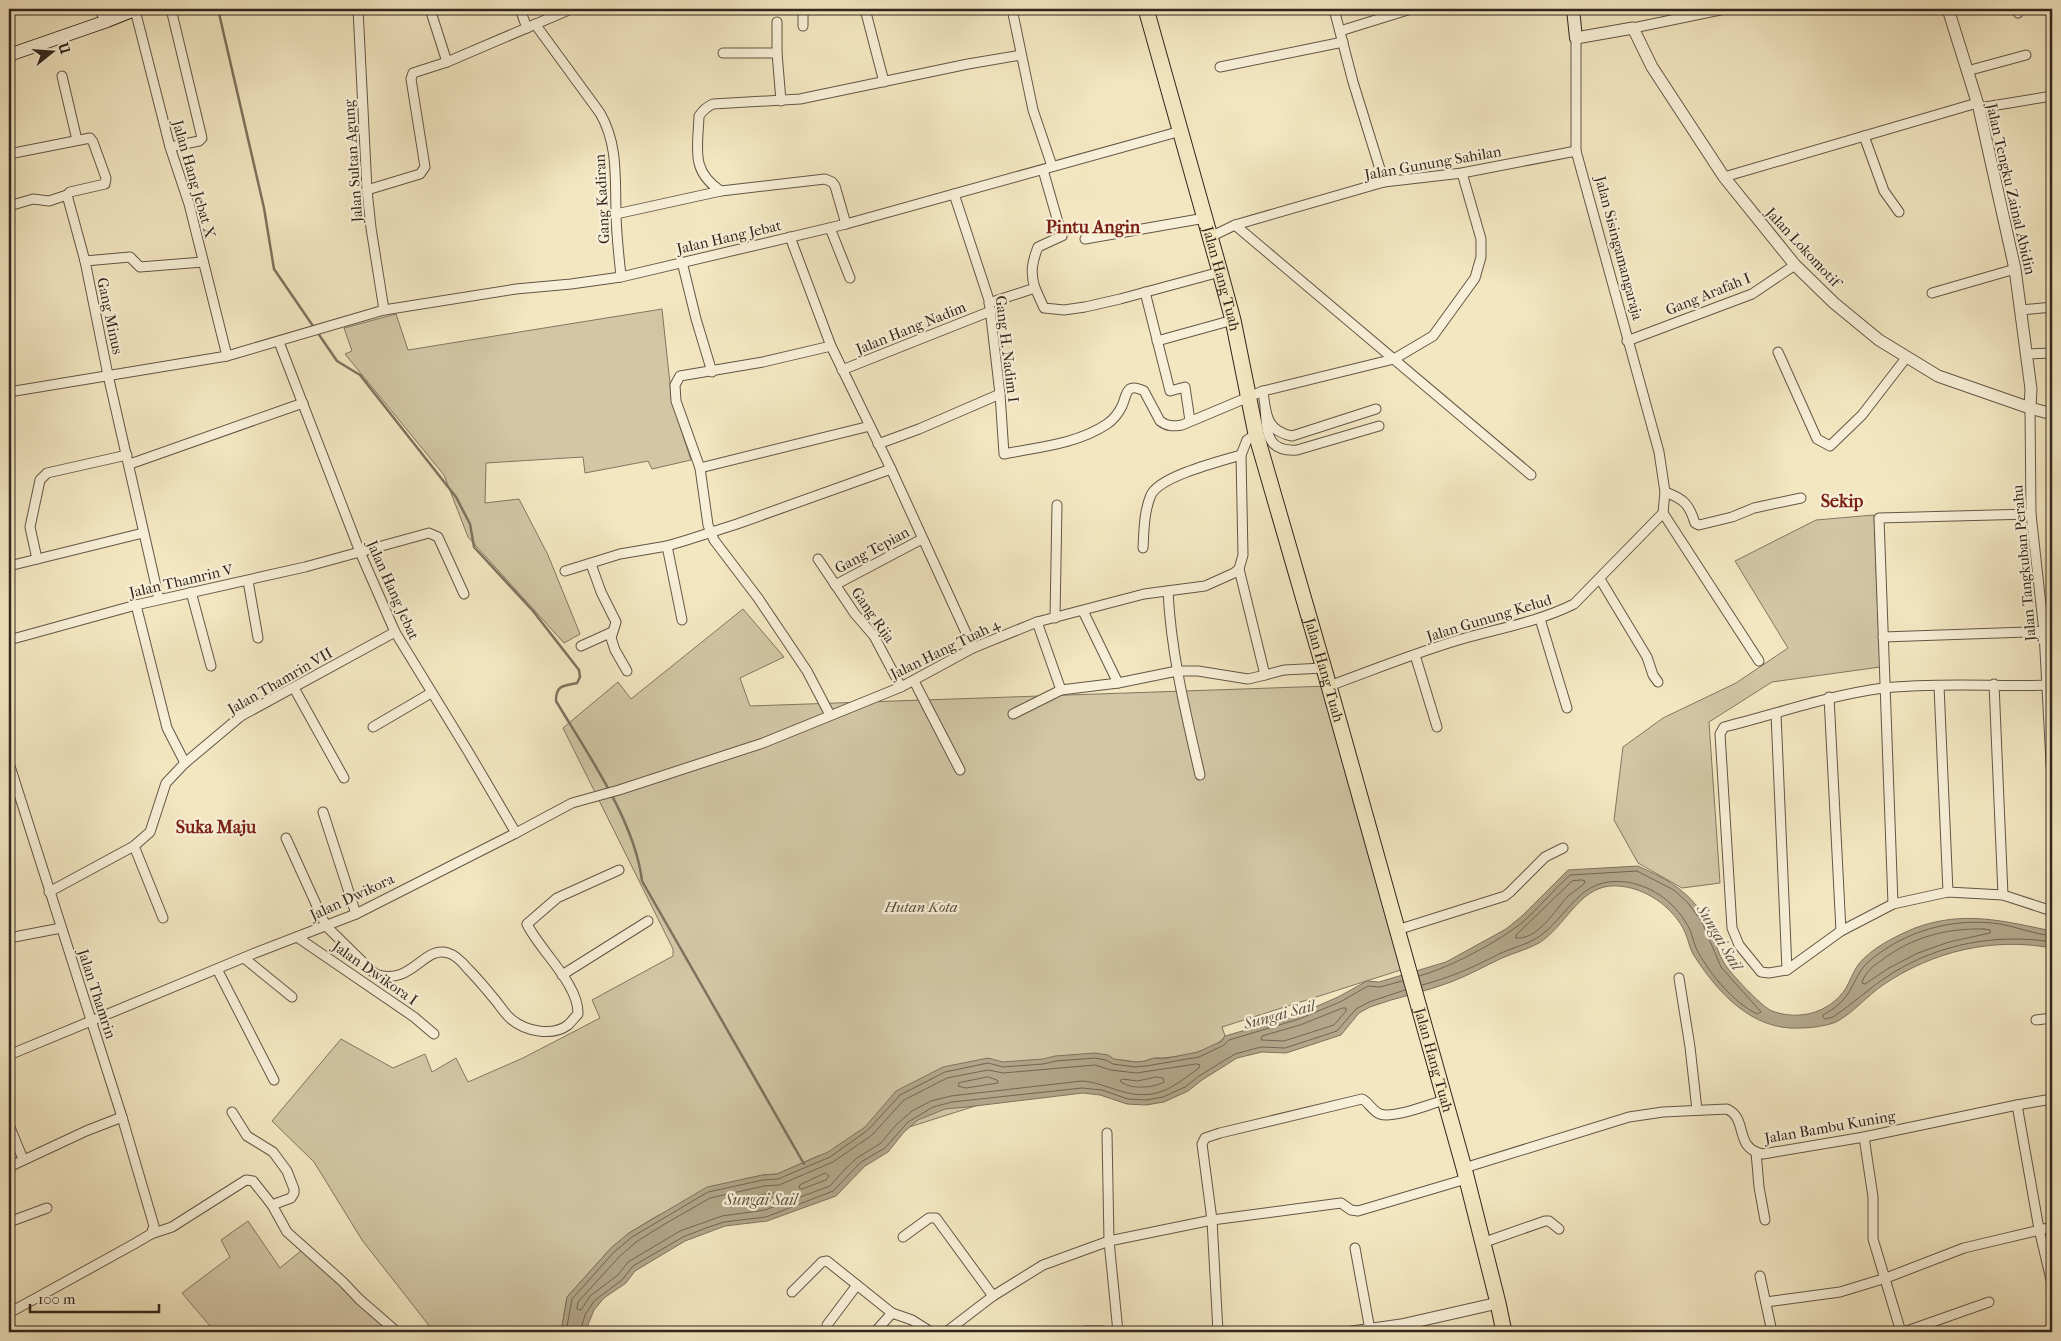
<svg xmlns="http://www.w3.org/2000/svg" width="2061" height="1341" font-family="'IM FELL French Canon',serif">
<rect width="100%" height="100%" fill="#f3e7c1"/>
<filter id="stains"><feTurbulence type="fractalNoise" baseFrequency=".004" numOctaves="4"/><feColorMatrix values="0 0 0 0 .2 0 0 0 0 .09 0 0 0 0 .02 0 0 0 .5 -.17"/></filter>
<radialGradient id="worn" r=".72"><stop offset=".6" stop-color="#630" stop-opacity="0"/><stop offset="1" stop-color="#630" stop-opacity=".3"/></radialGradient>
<g fill="#d2c6a5" stroke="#827661">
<path d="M662,309l10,93 19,58 -39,9 -4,-8 -63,12 -2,-16 -97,6 -1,40 34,-4 29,56 32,79 -16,9 -96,-106 -24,-62 -99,-121 7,-3 -8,-23 52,-14 12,36z"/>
<path d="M1874,515l6,152 -108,15 -63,40 11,161 -38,5 -44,-25 -24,-43 9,-73 40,-29 73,-35 52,-35 -53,-87 81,-41z"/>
<path d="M743,609l41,48 -44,21 10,28 579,-20 75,283 -182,58 3,9c-12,17 -51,22 -70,22 -7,1 -12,5 -19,4 -6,0 -11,-2 -16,-2l-302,96 -41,18 -14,1 -19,4 -87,37 -28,17 -18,15 -44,49 -6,35h-127l-72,-92 -48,-78 -42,-41 69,-82 52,29 32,-14 7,18 24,-14 12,24 55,-24 77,-40 -8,-18 81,-44v-7l-110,-221 55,-46 13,17z"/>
<path d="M248,1221l32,47 22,-18 89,82h-176l-33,-39 48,-36 -9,-17z"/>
</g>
<path fill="#b2a589" stroke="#7f725e" d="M1638,866c24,11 45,21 61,43 13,17 15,37 25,54 6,10 38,44 48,48 27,10 58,2 74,-23 4,-7 7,-16 12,-23 13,-17 38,-29 57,-37 49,-18 88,-7 137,3v17c-59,-11 -119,3 -169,37 -16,11 -30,28 -47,37 -10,4 -25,6 -36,6 -48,3 -83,-36 -107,-74 -4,-7 -5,-17 -10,-26 -14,-25 -44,-44 -73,-42 -32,3 -45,41 -71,57 -11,6 -25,10 -37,15 -17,8 -33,17 -51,24 -26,10 -54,15 -81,25l-11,6 -18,22 -55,18 -24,-1 -25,6 -35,22 -14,11 -24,11 -18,3 -19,-1 -27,-9 -17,-2 -116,14 -22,2 -27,11 -14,12 -16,20 -23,14 -29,30 -69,25 -42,5 -40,15 -50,30 -9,12 -22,15 -10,12 -9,22h-24l6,-35 44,-49 18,-15 78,-46 56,-12 14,-1 51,-22 37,-25 31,-36 47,-24 45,-9 15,4 40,-3 12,-3 40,-3 13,2 6,4 22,3 9,-1 9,-3 9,1 35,-7 24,-11 3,-5 72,-21 41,-18 29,-16 12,1 67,-20 60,-33 16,-13 46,-46z"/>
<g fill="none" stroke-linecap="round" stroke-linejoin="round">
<g stroke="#726553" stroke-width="1">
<path d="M1582,880l3,1 -1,3c-5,4 -11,8 -16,12 -13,14 -30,44 -52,42v-3l56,-54z"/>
<path d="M1984,929l6,1v3l-41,9 -31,11 -29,15 -24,16 -3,-1c3,-11 11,-17 20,-23 30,-23 65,-32 102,-31z"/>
<path d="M2052,936c-18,-2 -35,-9 -52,-12 -47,-7 -97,7 -133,39 -8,8 -12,19 -18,29 -6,10 -15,17 -26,23v2l2,2 8,-2c20,-13 37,-30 58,-43 47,-30 106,-41 161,-32"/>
<path d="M1419,976c30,-8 81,-35 105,-55 16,-14 30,-32 46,-46l67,-4 37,19 14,13 14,19 19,45 40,45 -4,2c-24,-12 -46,-39 -59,-62 -4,-7 -5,-15 -8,-22 -12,-25 -36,-44 -64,-48 -48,-6 -56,34 -89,56 -11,7 -26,10 -38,16 -25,13 -50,24 -77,31"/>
<path d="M1343,1008h3v3l-12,14 -50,16 -23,-1 1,-4 38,-11z"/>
<path d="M1197,1064l3,1 -1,3c-26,19 -43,34 -79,23 -13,-4 -24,-9 -38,-10l-131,15 -20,5 -19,10 -16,14 -15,18 -24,15 -12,11 -15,17 -65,24 -43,6 -42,15 -52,31 -10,13 -28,21 -9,14 -4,-1 1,-7 41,-45 17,-15 27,-17 47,-27 54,-12 15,-1 54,-23 39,-27 32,-35 43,-22 41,-8 15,3 92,-8 16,5 25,3z"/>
<path d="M988,1077l9,3 1,3 -32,5 -8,-2 1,-3z"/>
<path d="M1156,1077l7,1 1,4c-11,6 -34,8 -44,-1l2,-2 15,2z"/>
<path d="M826,1173l3,3 -3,4 -24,9 -3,-1 1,-3z"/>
<path d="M777,1193l2,2 -1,3 -15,5 -37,4 -2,-2 1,-2 40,-9z"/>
<path d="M566,1332l6,-33 42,-47 18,-15 76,-45 55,-12 15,-1 52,-22 38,-27 32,-35 45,-23 43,-9 15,4 40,-3 13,-3 39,-3 11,2 7,4 22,3 11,-1 53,-9 25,-12 5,-5 70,-21 41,-17 28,-16 12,1 22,-6"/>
<path d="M580,1332l5,-17 9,-14 28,-21 11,-14 50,-29 23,-9 18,-6 42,-5 67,-26 28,-29 24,-14 23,-26 25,-15 19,-5 130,-14 20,2 26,9 18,1 17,-3 22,-10 14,-11 36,-22 26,-7 24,1 52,-17 19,-22 13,-7 36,-12"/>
</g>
<path stroke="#7f725e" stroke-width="2.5" d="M218,9l46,199 10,61 63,92 23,14 96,122 14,27 4,23 59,64 46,59 1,7 -3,6c-14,3 -21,2 -21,18 31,52 79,120 86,180l162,283"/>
<g stroke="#635646" stroke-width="11">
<g id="minor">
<path d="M98,9l9,12"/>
<path d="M358,9l9,181 4,38 13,82"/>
<path d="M430,9l17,53"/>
<path d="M520,9l7,19"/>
<path d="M865,9l19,73"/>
<path d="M1012,9l21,101 19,56"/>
<path d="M1334,9l19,73 31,100"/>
<path d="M2016,9l2,4"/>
<path d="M135,10l35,137 19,57 38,152"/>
<path d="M777,22v31l4,48"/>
<path d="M535,24l65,89c18,31 15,64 16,98 0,22 3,44 5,66"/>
<path d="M803,26v-17"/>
<path d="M1633,28l92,-19"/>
<path d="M1340,31l71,-22"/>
<path d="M9,44l3,10"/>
<path d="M723,53h54"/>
<path d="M1220,67l123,-25"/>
<path d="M1967,71l59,-16"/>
<path d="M62,76l15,64"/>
<path d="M1979,108l73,-12"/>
<path d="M1864,136l20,55 15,21"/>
<path d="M170,147l29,-6 3,-3 -31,-129"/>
<path d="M9,154l81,-16 3,4 13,36 -1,6 -35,8 -3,3 18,66 23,114 51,224"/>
<path d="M1724,177l253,-74"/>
<path d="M367,190l53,-16 5,-7 -14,-88 2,-6 34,-11 124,-53"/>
<path d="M954,194l35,106 11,94 4,60c35,-7 73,-10 103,-30 6,-4 12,-12 15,-18 5,-12 4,-24 22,-15l16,30c8,6 13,5 22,4l81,-34 131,-32 39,-23 42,-58 6,-21v-18l-19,-66"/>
<path d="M9,206l24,-7 16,2 18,-6"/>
<path d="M616,214l105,-23"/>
<path d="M846,224l-11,-38 -3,-4 -7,-3 -104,12c-31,-20 -23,-43 -22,-75 4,-6 7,-9 14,-12l87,-5 168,-35 53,-9"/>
<path d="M1235,225l296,250"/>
<path d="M830,228l20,50"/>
<path d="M790,237l41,109 60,123 82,179"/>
<path d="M1210,237l25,-12 149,-43 78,-9 114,-22"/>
<path d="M1085,239l120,-21"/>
<path d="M85,261l45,-4 10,10 63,-5"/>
<path d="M682,262l14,57 16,53"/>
<path d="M1035,288c-5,-15 -3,-26 3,-41l24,-11 -19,-66"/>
<path d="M1145,292l25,99 15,-4 5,34"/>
<path d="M1932,293l83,-24"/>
<path d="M989,303l46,-15 9,20 20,2 21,-3 35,-8 100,-27"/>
<path d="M2021,310l31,-3"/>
<path d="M1157,341l76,-21"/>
<path d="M1627,341l125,-47 43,-29"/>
<path d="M279,342l81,210 35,80 74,121 47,80"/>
<path d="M1778,352l39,87 13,7 32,-31 44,-57"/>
<path d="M2027,354l25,-1"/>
<path d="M842,370l149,-59"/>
<path d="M1263,391c3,23 3,40 29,45l84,-27"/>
<path d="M9,392l218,-36 157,-46 132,-21 55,-5 50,-7 225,-53 335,-93"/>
<path d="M1265,408c2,24 1,44 32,42l82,-24"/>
<path d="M2030,408l1,106 13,118 8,149"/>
<path d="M878,444l41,-15 81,-35"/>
<path d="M130,464l173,-61"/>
<path d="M700,468l170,-42"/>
<path d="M1665,492c19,7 24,12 30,31l4,2 33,-8 22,-9 47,-10"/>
<path d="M1663,513l96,148"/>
<path d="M667,546l15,74"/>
<path d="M1143,548c1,-18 1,-37 8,-53 9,-19 70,-34 90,-40"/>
<path d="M37,559l-7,-32 10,-47 7,-7 80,-18"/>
<path d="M818,559l37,55 19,22 27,51"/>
<path d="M591,564l10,28 15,30 -5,16 4,12 12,21"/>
<path d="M9,566l134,-33"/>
<path d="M1239,569l26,106 19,-5 39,-2"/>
<path d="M565,571l55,-17 47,-8 20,-6 50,-16 154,-55"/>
<path d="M1600,579l47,78 6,18 5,7"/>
<path d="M248,581l10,57"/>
<path d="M835,585l87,-46"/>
<path d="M1168,591c3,63 18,123 32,184"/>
<path d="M191,592l20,74"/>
<path d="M136,605l31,123 18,35"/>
<path d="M1083,611l35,72"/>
<path d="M1055,618l2,-113"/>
<path d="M1540,619l27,89"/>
<path d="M1037,622l24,68"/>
<path d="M1883,637l169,-6"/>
<path d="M9,640l127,-35 169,-38 124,-34 9,4 26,57"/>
<path d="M581,646l31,-14"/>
<path d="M1415,655l22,72"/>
<path d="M914,681l46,89"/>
<path d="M1994,684l9,211"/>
<path d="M2052,685c-56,2 -112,-3 -168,3 -55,7 -107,26 -160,39l-4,7 12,194 7,17 22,27 8,1 18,-3 54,-39 52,-27 55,-12 55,3 49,16"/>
<path d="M1329,686c44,-16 88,-34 133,-47 38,-11 76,-17 112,-35l89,-91 2,-21 -6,-40 -83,-301v-113"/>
<path d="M1939,686l9,206"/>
<path d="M294,688l50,90"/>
<path d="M1829,697l12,234"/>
<path d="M1013,714l48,-24 57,-7 59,-12h21l50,8 17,-4"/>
<path d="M1776,714l11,256"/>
<path d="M830,715l-23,-44 -49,-73 -44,-58 -6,-15 -8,-57 -24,-67 -1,-16 5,-9 83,-14 68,-16"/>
<path d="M373,727l58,-34"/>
<path d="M9,763l113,354 32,109 -3,8 -17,10 -125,69"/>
<path d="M323,812l33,102"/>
<path d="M286,838l40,88 49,48c37,13 48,-29 73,-21 8,2 15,10 20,16 10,10 19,21 28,32 5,6 9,13 15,18 14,12 41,18 57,6 4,-4 7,-8 10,-11 1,-30 -38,-63 -51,-90l30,-26 62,-28"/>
<path d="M134,846l29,72"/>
<path d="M49,892l85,-46 16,-14 16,-49 19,-20 56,-47 154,-84"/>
<path d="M1893,904l-14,-386 152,-4"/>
<path d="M1397,930l108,-34 5,-4 35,-35 18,-9"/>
<path d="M297,937l117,80 20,17"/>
<path d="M9,938l52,-10"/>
<path d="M244,958l48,39"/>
<path d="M217,969l57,111"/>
<path d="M562,975l86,-54"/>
<path d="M1679,978l11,69 7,63"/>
<path d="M2036,1020l16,-2"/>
<path d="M9,1055l246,-102 101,-39 160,-81 56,-30 47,-13 144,-47 138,-56 72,-39 64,-26 107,-28 61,-8 29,-13 5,-4 4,-14 -2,-100 6,-15 9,-6"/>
<path d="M2017,1105l22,124 13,55"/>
<path d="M232,1112l15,24 26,16 14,19 7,18v4l-3,5 -19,7"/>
<path d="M9,1125l14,34"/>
<path d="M1107,1133l2,108 9,91"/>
<path d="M1864,1137l9,60v42l28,93"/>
<path d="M1756,1152l3,35 6,33"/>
<path d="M9,1167l77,-36 36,-14"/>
<path d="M1464,1168l165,-51 34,-5 64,-3c22,10 6,39 36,45l101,-17 153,-32 35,-6"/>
<path d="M9,1222l38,-14"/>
<path d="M151,1234l21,-7 74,-47 7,1 19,24 15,27 56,50 16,17 38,33"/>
<path d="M903,1237l26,-19h7l57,78"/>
<path d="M1482,1243l63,-22h4l10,8"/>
<path d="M1355,1248l15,82"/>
<path d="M1760,1276l12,56"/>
<path d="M792,1292l30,-30 5,-1 65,52 20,7 19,12"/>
<path d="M1766,1302l74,-10 46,-14 78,-30 88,-21"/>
<path d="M827,1325l30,-40"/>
<path d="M875,1332l17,-19"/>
<path d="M946,1332l47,-36 50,-31 66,-24 103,-21 129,-17 10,7 7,1 108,-32"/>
<path d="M1218,1332l-6,-112 -10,-76 3,-6 15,-5 142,-34c7,3 10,12 18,15 14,5 49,-10 65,-14"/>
<path d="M1904,1332l85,-30"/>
</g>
</g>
<g stroke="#635646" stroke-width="13">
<g id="tertiary">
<path d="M1948,9l31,99 36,161 16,120 -1,19"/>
<path d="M1576,38l57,-10 19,39 72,110 71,88 39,38 45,37 59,36 92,32 22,6"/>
<path d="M1084,1332h19"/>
<path d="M1352,1332l49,-7 97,-22"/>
</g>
</g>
<g stroke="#33251d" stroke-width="14">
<g id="secondary">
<path d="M1573,9l3,29"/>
<path d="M9,55l98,-34 30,-12"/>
</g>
</g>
<g stroke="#33251d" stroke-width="17">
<g id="primary">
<path id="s1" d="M1146,9l74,263 13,48 23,114 73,252 135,482 34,135 6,29"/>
</g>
</g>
<use href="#minor" stroke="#f7efd7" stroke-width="9"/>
<use href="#tertiary" stroke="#f7efd7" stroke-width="11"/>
<use href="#secondary" stroke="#f7efd7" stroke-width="12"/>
<use href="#primary" stroke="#f3e7c1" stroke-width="15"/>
</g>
<g text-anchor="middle" stroke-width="4.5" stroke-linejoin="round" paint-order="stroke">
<g font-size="15" fill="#33251d" stroke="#f7efd7">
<text transform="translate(353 161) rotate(-94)" y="5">Jalan Sultan Agung</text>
<text transform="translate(1433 163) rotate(-10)" y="5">Jalan Gunung Sahilan</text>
<text transform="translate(194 179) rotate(74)" y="5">Jalan Hang Jebat X</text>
<text transform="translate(2011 189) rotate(77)" y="5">Jalan Tengku Zainal Abidin</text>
<text transform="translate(602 199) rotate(-93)" y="5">Gang Kadiran</text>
<text transform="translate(729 237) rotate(-13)" y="5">Jalan Hang Jebat</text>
<text transform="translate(1803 247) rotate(47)" y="5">Jalan Lokomotif</text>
<text transform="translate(1619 248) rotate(75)" y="5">Jalan Sisingamangaraja</text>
<text dy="5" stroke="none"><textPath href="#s1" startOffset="280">Jalan Hang Tuah</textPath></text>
<text transform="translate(1708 294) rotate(-22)" y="5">Gang Arafah I</text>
<text transform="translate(110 316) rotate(78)" y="5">Gang Minus</text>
<text transform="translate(911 328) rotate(-22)" y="5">Jalan Hang Nadim</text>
<text transform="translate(1007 349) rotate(83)" y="5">Gang H. Nadim I</text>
<text transform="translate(872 550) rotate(-28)" y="5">Gang Tepian</text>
<text transform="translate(2024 563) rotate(-95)" y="5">Jalan Tangkuban Perahu</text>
<text transform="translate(181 581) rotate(-13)" y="5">Jalan Thamrin V</text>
<text transform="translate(393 590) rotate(66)" y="5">Jalan Hang Jebat</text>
<text transform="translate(873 615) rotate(55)" y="5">Gang Rija</text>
<text transform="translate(1489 618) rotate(-17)" y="5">Jalan Gunung Kelud</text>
<text transform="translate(945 649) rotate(-26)" y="5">Jalan Hang Tuah 4</text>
<text dy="5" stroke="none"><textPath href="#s1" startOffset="685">Jalan Hang Tuah</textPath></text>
<text transform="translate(280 681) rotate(-30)" y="5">Jalan Thamrin VII</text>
<text transform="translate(352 897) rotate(-25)" y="5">Jalan Dwikora</text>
<text transform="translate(375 973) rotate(35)" y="5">Jalan Dwikora I</text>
<text transform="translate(97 994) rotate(72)" y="5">Jalan Thamrin</text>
<text dy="5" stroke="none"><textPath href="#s1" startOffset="1090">Jalan Hang Tuah</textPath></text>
<text transform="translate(1830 1127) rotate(-10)" y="5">Jalan Bambu Kuning</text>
</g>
<g font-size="15" font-style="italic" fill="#5b4d3f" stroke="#f7efd7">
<text x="921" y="912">Hutan Kota</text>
</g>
<g font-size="16" font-style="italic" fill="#5f5243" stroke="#f7efd7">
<text transform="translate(1720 937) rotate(59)" y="6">Sungai Sail</text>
<text transform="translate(1279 1014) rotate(-15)" y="6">Sungai Sail</text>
<text x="761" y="1205">Sungai Sail</text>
</g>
<g font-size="18" font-weight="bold" fill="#7a1f14" stroke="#f7efd7">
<text x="1093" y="233">Pintu Angin</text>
<text x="1842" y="507">Sekip</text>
<text x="216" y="833">Suka Maju</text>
</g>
</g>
<rect width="2061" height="1341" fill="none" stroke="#f3e7c1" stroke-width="30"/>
<rect x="10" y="10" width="2041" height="1321" fill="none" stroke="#33251d" stroke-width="2.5"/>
<rect x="15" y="15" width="2031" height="1311" fill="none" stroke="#33251d"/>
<g transform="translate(52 52) rotate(73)" stroke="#f7efd7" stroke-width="4" paint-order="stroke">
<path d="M0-4L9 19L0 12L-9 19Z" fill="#33251d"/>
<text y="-8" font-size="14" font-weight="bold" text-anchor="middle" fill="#33251d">U</text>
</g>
<path d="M30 1304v8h129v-8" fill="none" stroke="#33251d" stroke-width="2.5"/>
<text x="38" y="1304" font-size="15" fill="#33251d" stroke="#f7efd7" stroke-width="4" paint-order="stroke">100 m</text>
<rect width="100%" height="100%" filter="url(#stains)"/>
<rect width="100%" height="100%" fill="url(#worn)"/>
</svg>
